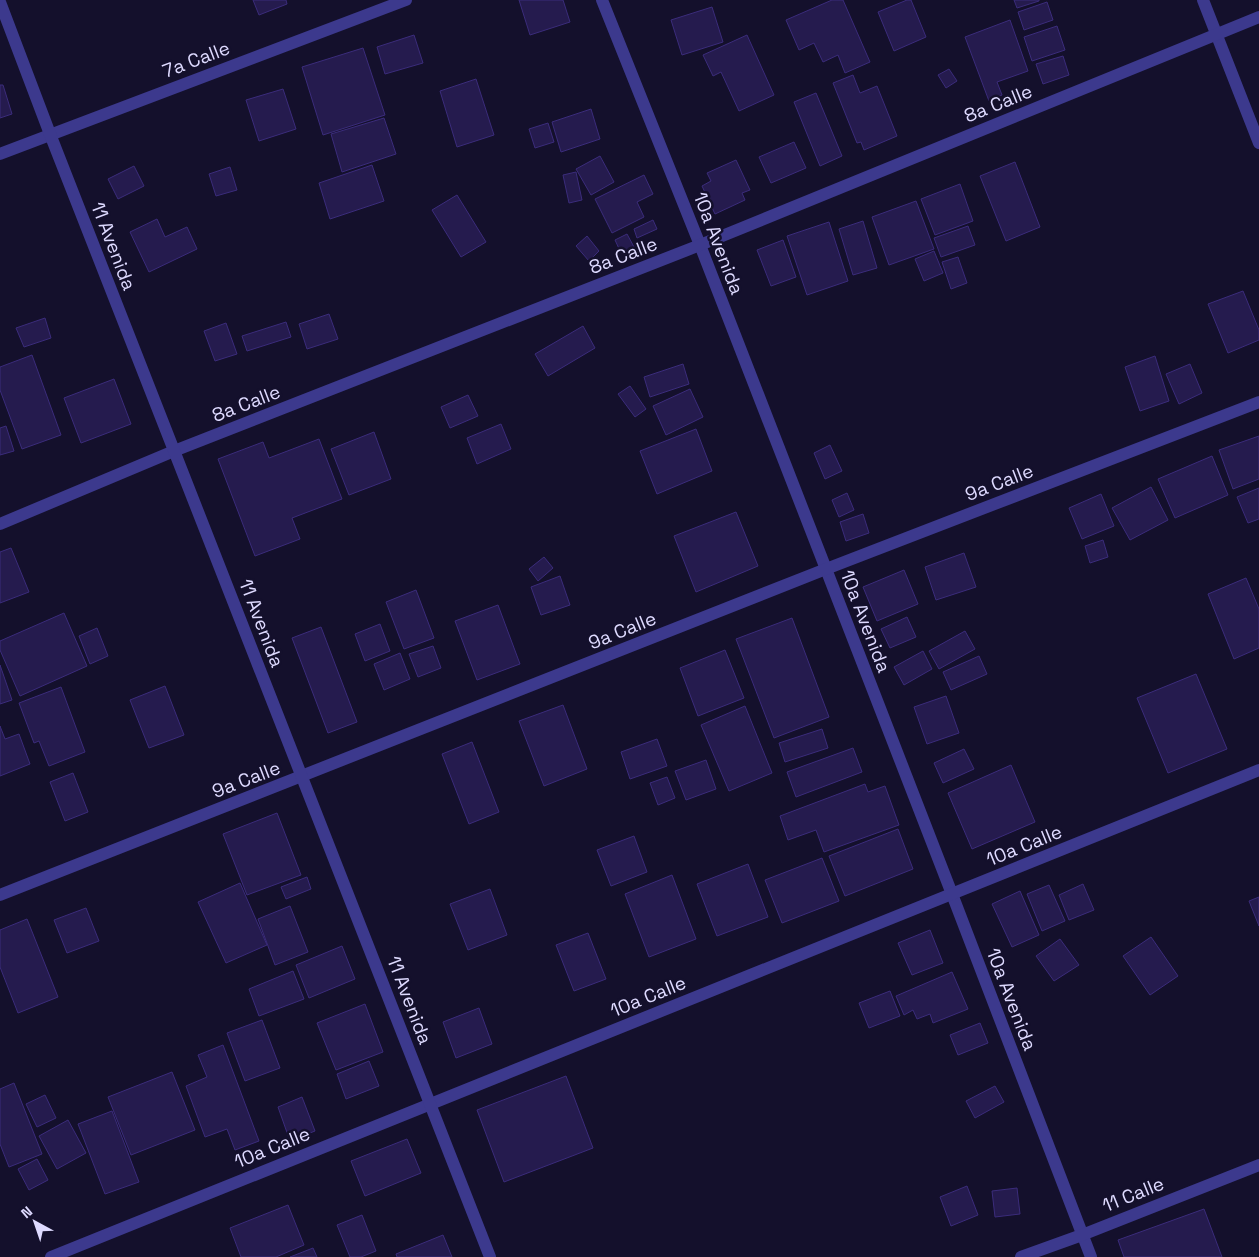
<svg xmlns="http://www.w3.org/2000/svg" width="1259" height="1257" font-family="'Space Grotesk',sans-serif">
<rect width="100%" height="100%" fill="#14102c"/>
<g fill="#251b4e" stroke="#3b2c7b">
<path d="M253,0h33l1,4 -28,11z"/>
<path d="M519,0h44l7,22 -40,13z"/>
<path d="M832,0h11l27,62 -25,11 -7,-18 -15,7 -9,-19 -15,7 -13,-30z"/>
<path d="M907,0h4l15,37 -32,14 -16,-39z"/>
<path d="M1014,0h25v1l-22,7z"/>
<path d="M1047,2l6,18 -29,10 -6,-18z"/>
<path d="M712,7l11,35 -41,13 -11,-35z"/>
<path d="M1010,20l18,51 -31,11 5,13 -13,6 -24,-64z"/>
<path d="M1057,26l8,24 -33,11 -8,-24z"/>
<path d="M414,35l9,28 -38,11 -8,-27z"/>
<path d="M747,35l27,60 -35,16 -18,-39 -8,4 -10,-21z"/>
<path d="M363,48l22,67 -62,20 -21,-68z"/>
<path d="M1063,56l6,19 -26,9 -7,-20z"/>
<path d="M949,69l8,12 -11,7 -8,-13z"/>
<path d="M853,75l7,18 17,-7 20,50 -33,14 -3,-8 -4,1 -24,-60z"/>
<path d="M476,79l18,56 -37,12 -17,-56z"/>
<path d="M0,85h3l9,29 -12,4z"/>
<path d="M283,89l13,40 -37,12 -13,-41z"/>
<path d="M816,93l26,63 -22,10 -26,-64z"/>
<path d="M591,109l9,30 -39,13 -9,-30z"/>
<path d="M384,118l12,36 -54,18 -11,-38z"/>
<path d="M548,123l6,19 -19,6 -6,-19z"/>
<path d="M794,142l12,26 -35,15 -12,-26z"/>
<path d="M600,156l14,26 -23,13 -15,-26z"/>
<path d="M736,160l14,30 -8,3 3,7 -30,14 -13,-28 9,-5 -4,-8z"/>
<path d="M1015,162l25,65 -34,14 -26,-65z"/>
<path d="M372,165l12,36 -54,18 -11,-36z"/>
<path d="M134,166l10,20 -26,13 -10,-20z"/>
<path d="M230,167l7,23 -21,6 -7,-22z"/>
<path d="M576,172l6,28 -13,3 -6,-28z"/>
<path d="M644,175l9,19 -16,8 7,15 -32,16 -17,-34z"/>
<path d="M960,184l13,37 -38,14 -14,-36z"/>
<path d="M457,195l29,47 -25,15 -29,-47z"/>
<path d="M916,201l18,48 -45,16 -17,-48z"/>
<path d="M157,219l8,18 22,-10 10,22 -48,23 -19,-40z"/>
<path d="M653,220l4,9 -20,9 -3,-9z"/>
<path d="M863,221l14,47 -24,7 -14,-46z"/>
<path d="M829,222l19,59 -41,14 -20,-59z"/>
<path d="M968,226l7,19 -34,12 -7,-19z"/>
<path d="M627,234l7,13 -13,6 -6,-13z"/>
<path d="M587,236l12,15 -10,10 -13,-15z"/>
<path d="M783,240l13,37 -25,9 -14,-36z"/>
<path d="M934,251l9,22 -19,8 -9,-22z"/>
<path d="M958,257l9,26 -16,6 -9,-27z"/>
<path d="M1243,291l16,39v10l-31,13 -20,-49z"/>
<path d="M329,314l9,25 -31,10 -8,-25z"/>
<path d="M45,318l6,20 -27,9 -8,-19z"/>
<path d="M286,322l5,15 -44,14 -5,-15z"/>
<path d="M226,323l11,31 -22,7 -11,-30z"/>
<path d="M583,326l12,22 -47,28 -13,-22z"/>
<path d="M32,355l29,80 -39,14 -22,-59v-23z"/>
<path d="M1155,356l14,45 -29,10 -15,-44z"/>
<path d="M683,364l6,20 -39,13 -6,-20z"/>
<path d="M1190,364l12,29 -23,11 -13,-30z"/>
<path d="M114,379l17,45 -50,19 -17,-45z"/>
<path d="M630,386l16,23 -11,8 -17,-23z"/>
<path d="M690,389l13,28 -37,18 -13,-29z"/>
<path d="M468,395l10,21 -28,12 -9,-21z"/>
<path d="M501,424l10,25 -34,15 -10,-26z"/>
<path d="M6,426l8,25 -14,4v-27z"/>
<path d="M696,429l16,42 -55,23 -17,-43z"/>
<path d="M374,432l17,47 -42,16 -18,-46z"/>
<path d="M1259,436v43l-26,10 -14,-39z"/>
<path d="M319,439l23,60 -50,19 8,21 -45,17 -37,-97 45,-17 6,16z"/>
<path d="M830,445l12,26 -17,8 -11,-26z"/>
<path d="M1212,456l16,39 -53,23 -17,-39z"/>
<path d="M1151,487l17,33 -38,20 -18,-32z"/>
<path d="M1259,488v31l-11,4 -11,-26z"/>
<path d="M847,493l7,17 -15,7 -7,-17z"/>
<path d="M1101,494l13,32 -32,13 -13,-31z"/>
<path d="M736,512l22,54 -62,26 -22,-56z"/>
<path d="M863,514l6,19 -23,8 -6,-19z"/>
<path d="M1103,540l5,17 -18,6 -5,-17z"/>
<path d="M11,548l18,44 -29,11v-51z"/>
<path d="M964,553l12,34 -40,13 -11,-33z"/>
<path d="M544,557l9,11 -15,13 -9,-12z"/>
<path d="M904,570l14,34 -41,17 -14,-34z"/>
<path d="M560,576l10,29 -29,10 -10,-28z"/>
<path d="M1246,578l13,31v39l-25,11 -26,-65z"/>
<path d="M416,590l18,48 -30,11 -18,-47z"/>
<path d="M498,605l22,59 -43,16 -22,-59z"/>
<path d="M64,613l23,53 -67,30 -20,-46v-9z"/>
<path d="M907,617l9,20 -26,11 -9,-19z"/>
<path d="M792,618l37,99 -55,21 -38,-99z"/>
<path d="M380,624l10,27 -25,10 -10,-27z"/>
<path d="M321,627l36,95 -29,11 -36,-95z"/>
<path d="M97,628l11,28 -18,8 -11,-28z"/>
<path d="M965,631l10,18 -36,20 -10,-18z"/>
<path d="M433,646l8,22 -23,9 -9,-23z"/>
<path d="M725,650l19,48 -46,18 -18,-48z"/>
<path d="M923,651l9,18 -28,16 -10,-18z"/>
<path d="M400,653l10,26 -26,11 -10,-26z"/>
<path d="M979,656l8,18 -36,16 -8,-18z"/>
<path d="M0,665l12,35 -12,4z"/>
<path d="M1196,674l31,75 -59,24 -31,-75z"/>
<path d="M165,686l19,49 -35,13 -19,-48z"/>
<path d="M61,687l24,65 -36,14 -10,-25 -5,2 -15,-40z"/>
<path d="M946,696l13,37 -32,11 -13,-37z"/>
<path d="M563,705l24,64 -43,17 -25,-65z"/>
<path d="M745,706l27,67 -43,18 -28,-66z"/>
<path d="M0,726l5,13 14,-5 11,30 -30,12z"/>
<path d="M822,729l6,19 -43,14 -6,-19z"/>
<path d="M657,739l10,27 -37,13 -9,-27z"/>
<path d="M472,742l27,70 -30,12 -27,-70z"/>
<path d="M853,748l9,24 -66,25 -9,-25z"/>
<path d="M964,749l10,20 -31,14 -9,-20z"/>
<path d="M706,760l10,29 -30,11 -11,-29z"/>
<path d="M1011,765l24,57 -63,27 -24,-56z"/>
<path d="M73,773l15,39 -23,9 -15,-39z"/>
<path d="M667,777l8,21 -17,7 -8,-22z"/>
<path d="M865,784l3,8 17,-6 14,39 -75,27 -8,-22 -28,10 -8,-24z"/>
<path d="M277,813l24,62 -54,20 -24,-61z"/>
<path d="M898,829l15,40 -68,27 -16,-40z"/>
<path d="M634,836l13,36 -36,14 -14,-36z"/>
<path d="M822,858l17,43 -57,22 -17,-43z"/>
<path d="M748,864l20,53 -51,19 -20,-52z"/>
<path d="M672,875l24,64 -47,18 -24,-63z"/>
<path d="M307,877l4,12 -25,10 -5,-12z"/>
<path d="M240,883l27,62 -41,18 -28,-61z"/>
<path d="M1083,884l11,26 -25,10 -10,-25z"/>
<path d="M1049,885l16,36 -23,10 -15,-37z"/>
<path d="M490,889l17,46 -39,15 -18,-46z"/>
<path d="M1020,891l19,44 -27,12 -20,-43z"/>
<path d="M1259,897v29l-10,-25z"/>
<path d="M290,906l18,46 -33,13 -17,-46z"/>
<path d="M86,908l13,33 -32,12 -13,-33z"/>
<path d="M27,919l31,78 -40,16 -18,-46v-37z"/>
<path d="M930,930l13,33 -31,12 -14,-32z"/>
<path d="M588,933l18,46 -32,12 -18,-46z"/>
<path d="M1151,937l27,39 -28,19 -27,-39z"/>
<path d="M1060,939l19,26 -25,16 -18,-25z"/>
<path d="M342,946l13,33 -46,19 -13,-33z"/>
<path d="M293,971l11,28 -45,17 -10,-27z"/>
<path d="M952,972l16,37 -35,14 -3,-9 -13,5 -4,-9 -9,5 -8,-19z"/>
<path d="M890,991l10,25 -31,12 -10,-25z"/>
<path d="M365,1004l18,48 -47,18 -19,-47z"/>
<path d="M479,1008l13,36 -36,14 -13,-36z"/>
<path d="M262,1020l18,48 -35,13 -18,-48z"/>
<path d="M980,1023l8,20 -30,12 -8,-20z"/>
<path d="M223,1045l36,96 -24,9 -8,-21 -22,8 -19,-51 21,-9 -9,-22z"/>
<path d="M369,1061l10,25 -33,13 -9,-25z"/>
<path d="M172,1072l23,58 -64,25 -23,-58z"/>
<path d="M566,1076l27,72 -89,34 -27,-72z"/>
<path d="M14,1083l28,71 -33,13 -9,-23v-55z"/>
<path d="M995,1086l9,16 -29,16 -9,-17z"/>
<path d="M45,1095l11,23 -19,9 -11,-23z"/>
<path d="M302,1097l13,34 -25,10 -12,-34z"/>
<path d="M112,1111l27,71 -34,12 -27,-70z"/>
<path d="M68,1120l18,33 -29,16 -18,-33z"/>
<path d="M407,1139l14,34 -56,23 -14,-35z"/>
<path d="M37,1159l11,21 -19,10 -11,-21z"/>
<path d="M967,1186l11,29 -27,11 -11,-29z"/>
<path d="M1017,1188l3,26 -25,3 -3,-26z"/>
<path d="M288,1205l16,40 -28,12h-35l-11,-29z"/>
<path d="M1204,1209l18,48h-98l-6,-17z"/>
<path d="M362,1215l14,36 -15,6h-11l-13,-32z"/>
<path d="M443,1235l9,22h-55l-1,-3z"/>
<path d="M313,1248l4,9h-27z"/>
</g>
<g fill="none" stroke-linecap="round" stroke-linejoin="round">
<g stroke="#3c398d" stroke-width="12">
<path d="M602,0l98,245 126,324 126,325 139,363"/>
<path d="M1203,0l56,143"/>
<path d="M0,154l406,-154"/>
<path d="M0,524l174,-73 526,-206 559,-228"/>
<path d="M0,895l826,-326 433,-167"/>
<path d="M51,1257l1208,-487"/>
<path d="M1021,1257l61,-22 177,-70"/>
</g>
<path stroke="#3c398d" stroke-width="12" d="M0,2l50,132 440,1123"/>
</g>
<g text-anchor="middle" stroke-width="5" stroke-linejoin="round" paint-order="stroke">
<g font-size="19" fill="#dedaff" stroke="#14102c">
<text transform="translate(196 59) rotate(-21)" y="7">7a Calle</text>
<text transform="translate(998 103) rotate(-22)" y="7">8a Calle</text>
<text transform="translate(719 243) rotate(69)" y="7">10a Avenida</text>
<text transform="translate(114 246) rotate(69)" y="7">11 Avenida</text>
<text transform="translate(623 255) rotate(-21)" y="7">8a Calle</text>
<text transform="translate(246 403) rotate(-21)" y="7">8a Calle</text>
<text transform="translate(999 482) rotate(-21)" y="7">9a Calle</text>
<text transform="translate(866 621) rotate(69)" y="7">10a Avenida</text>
<text transform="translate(262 623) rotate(69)" y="7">11 Avenida</text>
<text transform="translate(622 630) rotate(-22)" y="7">9a Calle</text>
<text transform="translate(246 779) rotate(-21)" y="7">9a Calle</text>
<text transform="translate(1024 845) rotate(-22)" y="7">10a Calle</text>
<text transform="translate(648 996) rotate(-22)" y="7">10a Calle</text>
<text transform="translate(1012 999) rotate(69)" y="7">10a Avenida</text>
<text transform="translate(410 1000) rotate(69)" y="7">11 Avenida</text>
<text transform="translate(272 1147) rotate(-22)" y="7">10a Calle</text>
<text transform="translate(1133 1194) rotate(-22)" y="7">11 Calle</text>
</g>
</g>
<g transform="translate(35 1222) rotate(320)" stroke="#14102c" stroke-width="4" paint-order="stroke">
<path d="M0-4L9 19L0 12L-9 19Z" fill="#dedaff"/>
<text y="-8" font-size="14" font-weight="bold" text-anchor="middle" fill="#dedaff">N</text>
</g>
</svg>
